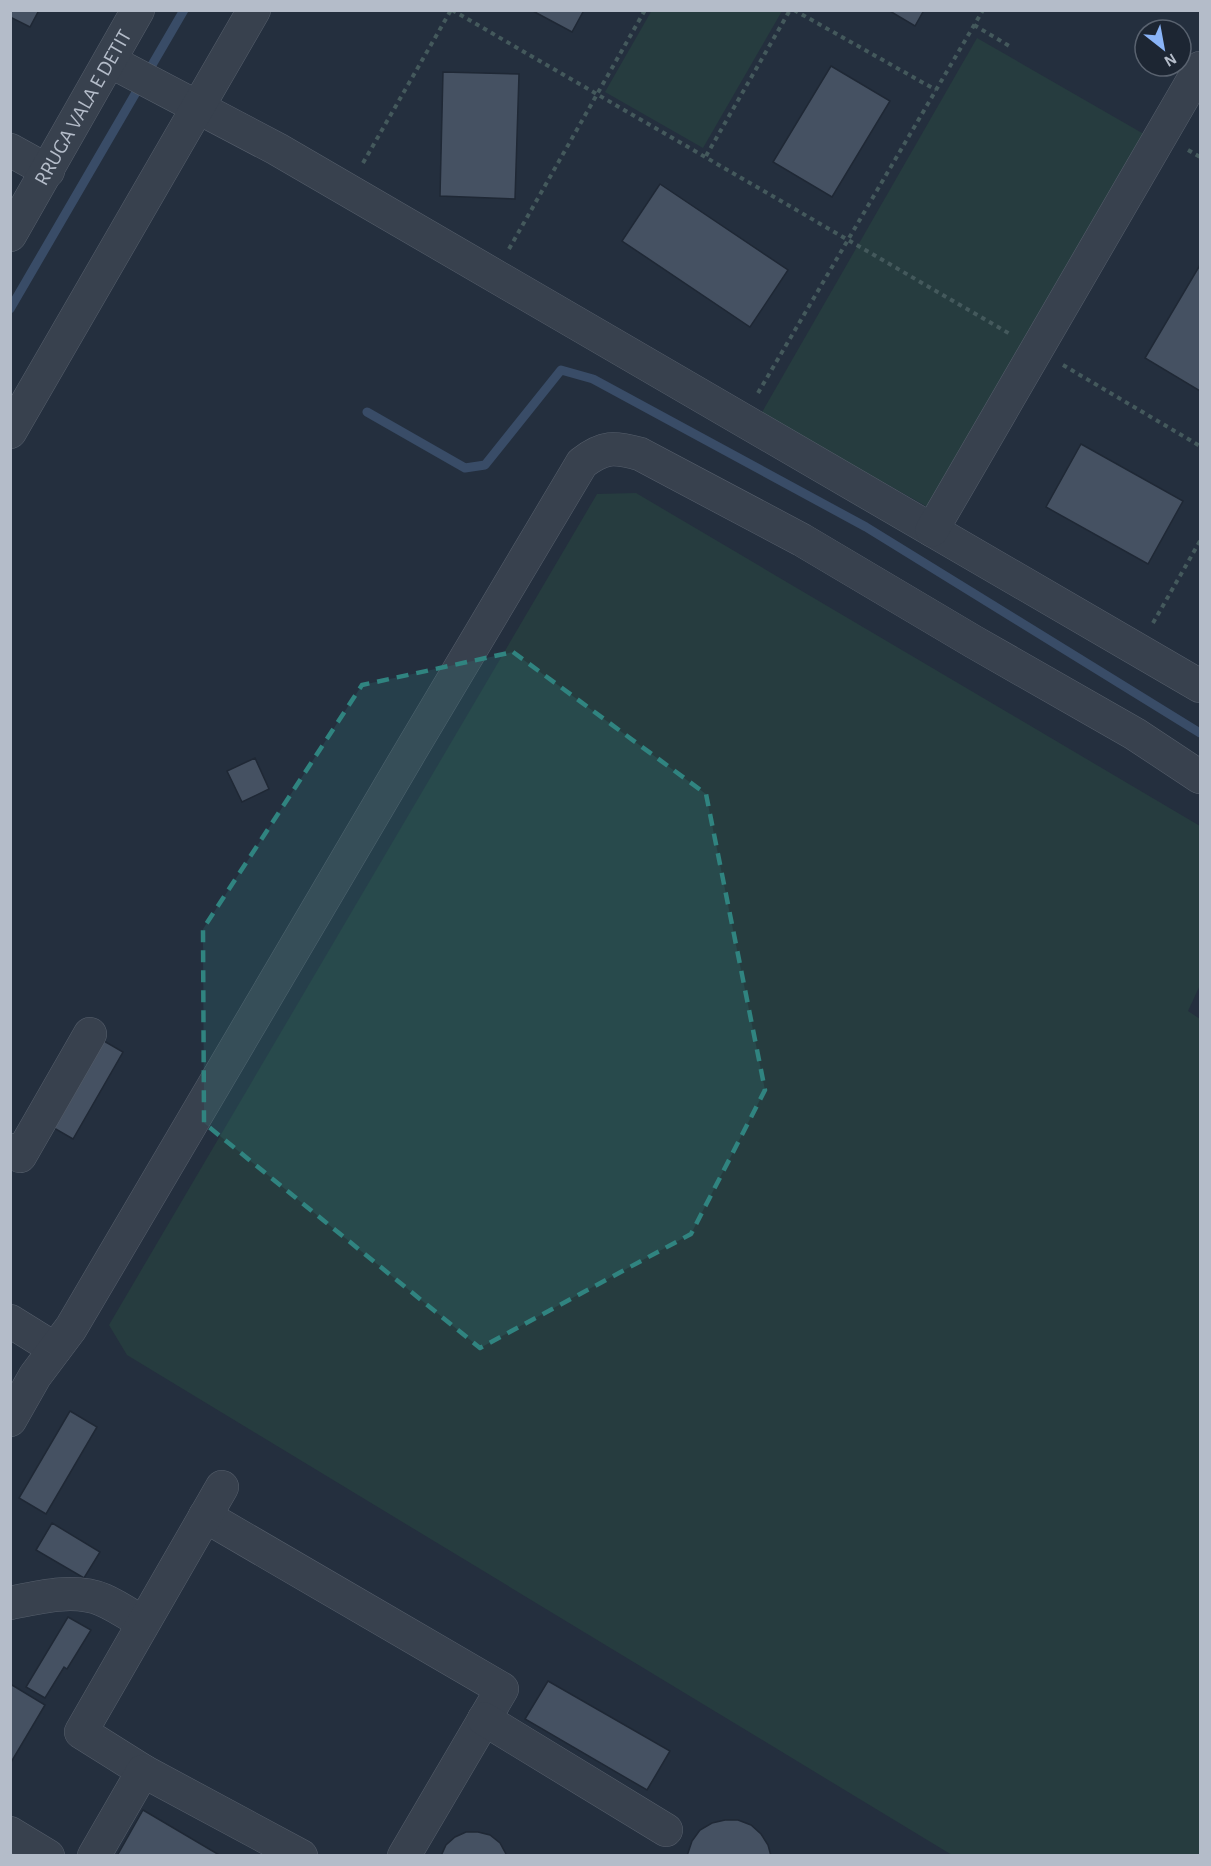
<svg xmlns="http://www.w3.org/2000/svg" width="1211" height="1866" font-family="'Alegreya Sans',sans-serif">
<rect width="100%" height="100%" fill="#242f3e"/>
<g fill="#263c3f">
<path d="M652,10l130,1 -79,137 -98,-56z"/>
<path d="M977,38l172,99 -216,373 -172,-96z"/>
<path d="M636,493l564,333v159l-12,26 12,8v836h-248l-825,-500 -18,-30 488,-831z"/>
</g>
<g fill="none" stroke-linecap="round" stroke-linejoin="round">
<g stroke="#394c67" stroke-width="9">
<path d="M10,309l174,-299"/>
<path d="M367,412l98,56 20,-3 76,-95 32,9 273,148 334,206"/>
</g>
</g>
<g fill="#455162" stroke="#1f2835" stroke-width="1.5">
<path d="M10,10h29l-9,17 -20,-10z"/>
<path d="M531,10h53l-12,22z"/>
<path d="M888,10h36l-9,16z"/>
<path d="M831,66l59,35 -58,96 -59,-35z"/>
<path d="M443,72l76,2 -4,125 -75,-3z"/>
<path d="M660,184l128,86 -38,57 -128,-86z"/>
<path d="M1200,265v126l-55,-33z"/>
<path d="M1081,444l102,57 -35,63 -102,-57z"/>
<path d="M255,758l14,31 -27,13 -15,-31z"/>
<path d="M97,1037l26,15 -50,87 -26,-15z"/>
<path d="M70,1411l27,16 -51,87 -27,-16z"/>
<path d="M52,1523l48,29 -16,26 -48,-28z"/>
<path d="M68,1617l23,13 -24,39 -3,-2 -19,31 -19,-11z"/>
<path d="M548,1681l122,70 -23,39 -122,-71z"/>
<path d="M12,1685l33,20 -35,59v-77z"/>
<path d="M143,1810l78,46h-104z"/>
<path d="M725,1820h13l13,5 10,9 7,11 3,11h-84l5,-15 8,-11 12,-7z"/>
<path d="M466,1832h12l12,3 10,8 7,13h-66l5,-11 9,-8z"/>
</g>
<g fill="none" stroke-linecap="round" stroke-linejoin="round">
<g stroke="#565f6c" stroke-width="34">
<g id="minor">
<path d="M111,60l14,9 152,80 923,537"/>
<path d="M10,150l38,21"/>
<path id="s1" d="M10,235l128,-225"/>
<path d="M10,432l244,-422"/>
<path d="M932,530l268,-462"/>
<path d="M10,1150l10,6 70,-122"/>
<path d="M10,1321l45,28"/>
<path d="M10,1420l25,-44 36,-48 339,-576 172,-289c22,-17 32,-16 58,-9l162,86 172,102 161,92 65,43"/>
<path d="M205,1516l297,173 -98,167"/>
<path d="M10,1603c29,-6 65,-15 93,-3 14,6 27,15 40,23"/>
<path d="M484,1719l182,111"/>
<path d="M143,1771l-62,-39 141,-245"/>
<path d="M10,1833l38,23"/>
<path d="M94,1856l49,-85 158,85"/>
</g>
</g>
<g stroke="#44595c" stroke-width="4" stroke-dasharray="4.5 4.5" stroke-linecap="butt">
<path d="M452,10l558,324"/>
<path d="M794,10l142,80"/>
<path d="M974,25l37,22"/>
<path d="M1188,150l12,7"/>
<path d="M706,156l84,-146"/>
<path d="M363,163l88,-153"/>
<path d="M509,249l136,-239"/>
<path d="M1063,365l137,81"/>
<path d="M758,393l225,-383"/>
<path d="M1153,623l47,-82"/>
</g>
<use href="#minor" stroke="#38414e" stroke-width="33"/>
</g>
<path fill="#308480" fill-opacity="0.2" stroke="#308480" stroke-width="4.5" stroke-dasharray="12 8" stroke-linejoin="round" d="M513,652l193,142 59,296 -74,144 -211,114 -276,-225 -1,-194 159,-244z"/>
<g text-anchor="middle" stroke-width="5" stroke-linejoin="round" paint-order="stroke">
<g font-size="21" fill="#b4bcc9" stroke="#1d2633">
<text dy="7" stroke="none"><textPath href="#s1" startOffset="147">RRUGA VALA E DETIT</textPath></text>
</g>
</g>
<rect width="1211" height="1866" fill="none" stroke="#b4bcc9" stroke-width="24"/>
<g transform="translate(1163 48) rotate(149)"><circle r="28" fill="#1d2633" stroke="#59626f" stroke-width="1.5"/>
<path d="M0-4.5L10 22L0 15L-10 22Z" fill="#8ab4f8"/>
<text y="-9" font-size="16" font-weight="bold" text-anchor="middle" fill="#b4bcc9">N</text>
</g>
</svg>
